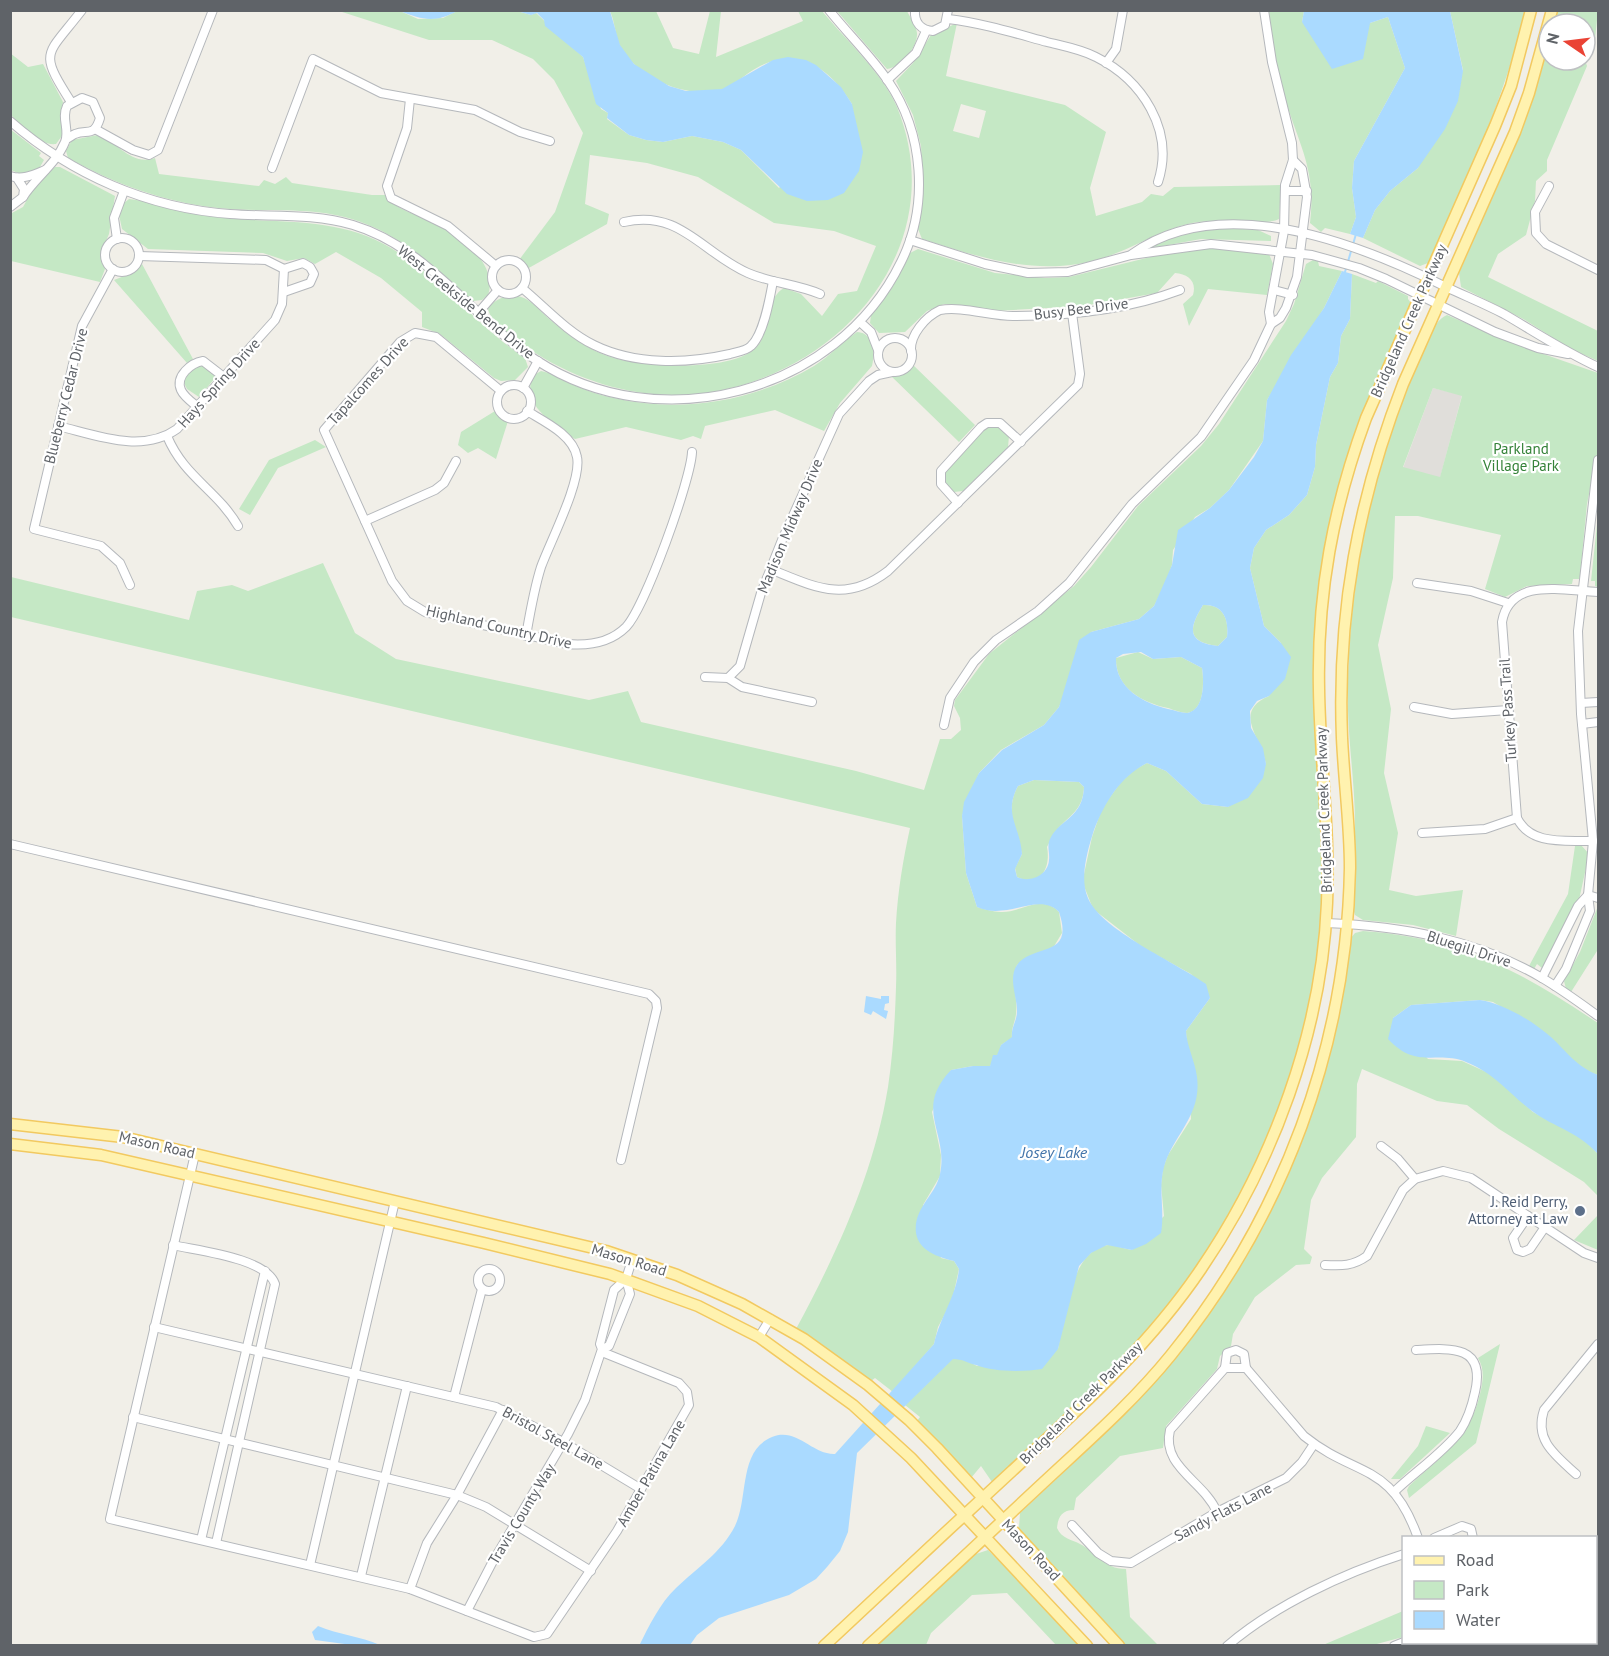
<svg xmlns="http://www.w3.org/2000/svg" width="1609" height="1656" font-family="'PT Sans',sans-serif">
<rect width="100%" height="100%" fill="#f1efe8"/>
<path fill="#e0deda" d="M1433,388l29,7 -22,83 -37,-10z"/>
<g fill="#c5e8c5" fill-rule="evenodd">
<path d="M339,11h61l18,8 25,-1 14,-7h60l14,4 5,-2 47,44 18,52 7,4 -1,6 22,16 17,5 17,2 29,-6 31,6 18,8 38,38 73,-84c-24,-39 -59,-61 -102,-32 -9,6 -16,13 -27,17 -21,7 -47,1 -67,-9 -14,-8 -28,-19 -36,-34 -5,-11 -5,-24 -10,-35h46l17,37 26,6 11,-43h11l-5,46 87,-36 -5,-10h24c23,28 61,63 75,96 56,138 -55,267 -192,286 -58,8 -119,-8 -168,-39 -16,-10 -45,-27 -49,-45 7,-11 23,-17 36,-11 9,4 17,14 24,20 20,17 41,33 66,40 31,9 130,16 147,-17 8,-16 7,-45 23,-53l17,6 21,22 16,-22 19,-3 19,-45 -42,-15 -60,-8 -76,-46 -51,-14 -57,-8 -5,49 24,10 -2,10 -80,45 -8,-9 36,-48 28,-79 -29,-53 -21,-21 -41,-19h-63z"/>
<path d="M837,11h70c3,6 9,15 10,22 1,14 -16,34 -30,36z"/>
<path d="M1269,11h35l-2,11 68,1 18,-6 17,51 -51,93 -2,27 4,29 -6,17 -25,-6 -4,4 -11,-9c6,-52 -9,-74 -24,-121 -9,-30 -15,-61 -17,-91z"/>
<path d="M1450,11h76c-22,86 -57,165 -93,246l-5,6 -8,3 -57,-28 12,-28 15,-19 28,-23 45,-98z"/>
<path d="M1557,11h41l-3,28 -10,17v-32h-32z"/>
<path d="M957,23l-11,53 119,29 41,27 -16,56 6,28 46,-14 9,-8 12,2 11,-9 107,-2 -2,34c-11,7 -62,0 -81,3 -33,5 -58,23 -89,34 -66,23 -124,3 -187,-17l-4,-10 5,-37 -2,-46 -8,-31 -17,-34 17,-18 18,-28zM961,104l25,7 -7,27 -26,-7z"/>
<path d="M1549,43v17h36l2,6 -40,94v11l-11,10 -1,20 -9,34 -28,19 -10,23 110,54v30l-29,-13 -44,-28 -64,-33 -2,-14 59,-133z"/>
<path d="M10,53l18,14 15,-3 20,38 -2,11 3,20 -8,11c-17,2 -34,-18 -45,-29z"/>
<path d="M10,129l31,24 -2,3 5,4 -7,12 -17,2 -9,-4z"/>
<path d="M98,135c21,8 33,31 57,23l4,16 100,12 5,-6 11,4 11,-7 6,6 80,12h16c6,16 32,20 47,27 24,13 64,42 53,73l-6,5 -9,1c-11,-7 -21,-18 -31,-26 -26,-23 -51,-43 -84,-54 -45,-16 -93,-8 -140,-13 -54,-6 -103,-24 -150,-50l-2,-7 6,-11z"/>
<path d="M55,167h5l55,29 -6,38 -7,16 3,19 -5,13 -89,-21 -1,-47 13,-7 10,-18z"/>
<path d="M129,199c23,2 54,14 80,17 63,9 126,-2 182,32 50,30 86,78 134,110l3,9 -13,13 -14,1 -7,-3 -54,-44 -18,-7v-15l-41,-34 -45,-26 -21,12 -11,-6 -17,3 -24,-8 -115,-4 -26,-20 -3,-14 5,-12z"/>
<path d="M1224,228l34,2 13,6v5l-70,-2 -49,9 -1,-3 48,-15z"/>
<path d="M1216,247l53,7 4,10 -6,31 -59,-6 -19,37 -6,-22 10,-9c4,-14 -5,-21 -18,-22l-18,20 -74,13 -89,5 -50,-7 -17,7 -22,21 -26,1 -9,-10 1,-8 21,-27 18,-35 8,-4 77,24 50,5 24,-1 110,-27z"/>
<path d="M1313,260l5,1 1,5 23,5 -18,37 -57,92 -4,41 -34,49 -19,18 -15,9 -22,33 -1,15 -8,22 -10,19 -15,13 -48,13 -32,75 -15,18 -43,25 -22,23 -17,43 4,57 11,34c8,2 16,5 24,5 21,1 40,-19 58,0l3,21 -9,15 -36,17c-6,17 1,32 -1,49 -1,9 -5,14 -4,24l-11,7 -1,7 -10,14h-17l-22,4 -19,42 9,43 -1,21 -17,29 18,53 13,3 5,8 -7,32 -14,26 -4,17 -41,48 -18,-14 -4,3 -75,-52c41,-76 78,-156 92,-242 5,-33 7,-67 8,-100 1,-22 -1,-43 0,-64 2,-33 7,-63 14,-95l-899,-211v-40l178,43 8,-29 35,-6 16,6 75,-28 32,70 41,26 193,41 39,-9 13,31 215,49 68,19 16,-51h11l10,-9 -1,-12 -6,-12 1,-6 34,-46 85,-68 17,-19 47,-61 63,-60 18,-22 67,-103 8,-17 12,-40z"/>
<path d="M142,264l51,95 -6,4 -73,-83 18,-7z"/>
<path d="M1352,274l24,9 2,-2 30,15v3l3,4 -32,75 -57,201 1,323 -11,91 -20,80 -21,57 -22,50 -46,80 -49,64 -45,50 -117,108 -11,-16 -10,12 -54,-57 3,-4 -15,-12 48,-47 11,1 13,7 81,-17c6,-28 13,-102 51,-104 6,0 16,4 23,5l32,-34 -3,-31 2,-17 5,-13 23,-36 -5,-88 24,-33 -19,-24 -49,-27 -49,-38 -9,-23v-12l8,-37 10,-29 19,-26 13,-12 13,-7 19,8 36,33 26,3 38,-43c-5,-27 -34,-52 3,-68l12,-53 -17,-17 -14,-58 4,-20 12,-18 23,-15 18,-20 8,-28 1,-22 14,-68 8,-14 3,-27 9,-17z"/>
<path d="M1447,315l65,28 86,30v76l-11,55 -7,72 -1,3h-6l-1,5 -45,2 -22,11 -20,-8 16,-54 -83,-19h-23l-2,62 -15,67 13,64 -7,64 14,60 -9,57 27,6 47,-6 -7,46 -43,-11 -50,-5 -8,-5c-6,-16 0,-71 0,-91 0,-38 -6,-76 -7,-114 -2,-116 21,-235 68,-341 7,-15 15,-48 31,-54zM1433,388l29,8 -22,81 -37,-10z"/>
<path d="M857,332c17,1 18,20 15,34l-32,37 -16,28 -49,-21 -70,16 -4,13 -8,-3 -12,4 -55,-13 -51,12c-20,-14 -57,-35 -41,-64l7,-4c11,2 20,9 30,13 14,6 28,11 43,14 67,16 141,3 200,-32 16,-10 28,-24 43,-34z"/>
<path d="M912,364l63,61 -16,17 -70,-68 14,-2z"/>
<path d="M198,365h4l14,12 -17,20 -12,-8 -3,-6 4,-11z"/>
<path d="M495,411l13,10 -12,38 -18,-11 -10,5 -10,-8 3,-13z"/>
<path d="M996,426l13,10 -1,11 -45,44 -9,1 -10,-9v-10l41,-45z"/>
<path d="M315,440l11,7 -48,21 -28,47 -11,-6 30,-49z"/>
<path d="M1598,515v72l-3,-1v-5h-4z"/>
<path d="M1203,605c20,-1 26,14 24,32l-9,9c-32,-4 -29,-18 -15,-41z"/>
<path d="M1138,652l15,7 28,-2 21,11c2,12 3,43 -15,45 -5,0 -13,-3 -19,-5 -25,-5 -53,-20 -52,-50z"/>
<path d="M1034,780l45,2 5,5c-1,24 -15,28 -27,43 -4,5 -7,11 -10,17 4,20 -6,42 -30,30l-2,-9 7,-14c-7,-25 -17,-45 -4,-68z"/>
<path d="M1581,845l8,9 -10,46 -33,64 -4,4 -5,-4 -3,5 -5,-3 39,-72 7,-48z"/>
<path d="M1598,906l-1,45 -26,41 -5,-3 -2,-8 16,-29z"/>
<path d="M1363,931c98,7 155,39 235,92v52l-17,-6 -32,-33 -56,-34 -13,-2 -69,5 -18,13 35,41 34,2 31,14 40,37 51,27 14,15v42l-14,-14 -85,-53 -32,-24 -30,-4 -75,-32 -5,15 -1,53 -34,41 -11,22 -7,49 8,8 -2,7 -14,1 -41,32 -22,37 -2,12 -11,10 -3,13 -51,57 -3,22 -43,8 -44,42 -2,12c-12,0 -16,7 -17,18 5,11 14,11 23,16 18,9 23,25 46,25l4,48 28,28h-33l-106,-117 1,-15c53,-50 110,-99 157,-157 101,-125 151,-258 173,-417l5,-6z"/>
<path d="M1598,1215v35l-24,-10z"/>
<path d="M1500,1344l-24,99 -67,55 -2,-8 2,-4c31,-29 61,-48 71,-92 3,-13 5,-24 -2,-36z"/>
<path d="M1426,1426l24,7 -50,46h-9l27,-33z"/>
<path d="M988,1550l95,95h-27l-49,-52 -35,2 -41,38 -5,12 -50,1 100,-92z"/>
<path d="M1403,1611v26l-30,8h-50z"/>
</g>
<g fill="#aadaff" fill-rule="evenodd">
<path d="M400,11h57c-21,12 -35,9 -57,0z"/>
<path d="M517,11h93l10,34 14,19 35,22 17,5 36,-2 51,-29 15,-3 18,3 10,5 25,22 11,17 11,48 -4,19 -15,22 -16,7 -21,1 -20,-7 -46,-44 -18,-8 -31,-6 -29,6 -17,-2 -17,-5 -22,-17 1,-5 -12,-9 -13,-47 -38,-31 -1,-6 -7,-7 -6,2z"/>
<path d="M1304,11h146l13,60 -5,30 -13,28 -27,39 -28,23 -15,19 -12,28 -13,-4 6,-17 -4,-29 2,-27 51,-93 -17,-51 -18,6 -7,36 -31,10 -30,-47z"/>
<path d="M1342,271l10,3 -2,45 -9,17 -3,27 -8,14 -14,68 -1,22 -8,28 -18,20 -23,15 -12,18 -4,20 14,58 17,17 10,14 -6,22 -16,17 -12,5 -7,10 1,17 12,20 3,16 -3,14 -15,20 -20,9 -26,-3 -36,-33 -19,-8c-27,14 -42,39 -53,67 -6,19 -15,48 -6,68 13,32 89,65 118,86l4,14 -24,33c1,16 9,30 11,46 5,39 -24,58 -33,90 -6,22 1,44 -3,66l-15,11 -14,6 -25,-5 -16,8 -12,13 -21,83 -16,20c-20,3 -48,3 -66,-4 -9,-2 -13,-6 -23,-6l-96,94 -9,79 -8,19 -13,16 -11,12 -27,16 -70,23 -22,17 -7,10 -51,1c10,-20 21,-43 37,-58 22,-21 45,-35 59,-62 14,-29 3,-75 37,-89 25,-10 40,18 63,17l99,-110c6,-27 22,-47 25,-75l-5,-8c-16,-4 -35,-10 -38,-28 -3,-25 20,-38 24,-59 9,-42 -27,-64 11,-104l22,-4h17l3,-11h4l4,-10 11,-8c-1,-10 5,-16 5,-26 0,-14 -9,-33 0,-46 16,-22 58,-6 42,-53 -20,-21 -51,9 -82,-5l-11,-34 -4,-57 2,-14 15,-29 23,-23 42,-25 15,-18 20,-67 12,-8 48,-13 15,-13 18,-41 6,-35 32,-22 19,-18 25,-33 9,-16 4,-41 24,-45 33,-47zM1203,605c20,-1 26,14 24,32l-9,9c-32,-4 -29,-18 -15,-41zM1141,652l12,7 28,-2 21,11c2,12 3,42 -15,45 -5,0 -13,-3 -19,-4 -25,-6 -53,-21 -52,-51l7,-4zM1034,780l45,2 5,5c-1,30 -23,32 -33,50 -5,9 -1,14 -2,23 -1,16 -20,23 -32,17l-2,-8 7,-15c-2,-28 -19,-40 -4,-68z"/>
<path d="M866,996l15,3v-3h8v7l-4,1 -1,6 4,1 -2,8 -13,-8 -2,4 -7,-3z"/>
<path d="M1480,1000c25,4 52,21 71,37 17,16 25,29 47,38v79c-21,-23 -43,-26 -66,-43 -25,-19 -35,-36 -66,-49 -30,-12 -49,8 -78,-23l5,-21 18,-13z"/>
<path d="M318,1626c21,9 42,10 62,19h-28l-37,-5 -3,-8z"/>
</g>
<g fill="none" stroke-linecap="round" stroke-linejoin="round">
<path stroke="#aadaff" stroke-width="2" d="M1345,272l11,-38"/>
<g stroke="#b5b8bc" stroke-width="10">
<g id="minor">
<path d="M915,10c-1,13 6,20 18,21l12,-6 3,-15"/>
<path d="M1264,10l8,52 20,81 1,17 -8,25 -1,46 -15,81 2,12"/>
<path d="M948,19c34,4 66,14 99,23 16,4 34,7 49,15 46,23 79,73 62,125"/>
<path d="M1106,63l10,-14 7,-39"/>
<path d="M887,80l29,-27 10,-22"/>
<path d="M410,99l-3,29 -20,58 4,12 57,28 48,40"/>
<path d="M71,102c-33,-52 -25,-45 11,-92"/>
<path d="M10,121c62,54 138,87 220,93 41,3 83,-1 123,11 74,22 121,94 183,135 122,80 301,34 365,-98 28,-56 23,-129 -13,-181 -17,-25 -40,-47 -59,-71"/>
<path d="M95,129l38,21 16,5 9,-5 55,-140"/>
<path d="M272,168l41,-109 68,34 94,17 45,22 30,9"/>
<path d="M10,176c13,4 23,-1 35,-6"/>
<path d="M1549,186l-14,26 1,21 10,11 52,26"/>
<path d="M1285,191h22"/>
<path d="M23,197c12,-19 33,-33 42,-55 5,-13 -4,-23 2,-36l15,-8 11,4 7,16c-6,20 -13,11 -25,16 -3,1 -5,4 -9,5"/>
<path d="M10,207l13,-10 1,-8 -7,-11"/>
<path d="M624,222c56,-13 78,31 124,51 23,10 49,11 72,21"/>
<circle cx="122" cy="255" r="17"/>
<path d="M117,239l-3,-21 10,-27"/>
<path d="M910,240l75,24 43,9 40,-1 63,-17 80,-11 101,11 47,13 27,11 109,53 43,16 30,6"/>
<path d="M1132,254c89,-64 226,-11 314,33 19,9 39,17 58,27 31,18 61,38 94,53"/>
<path d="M139,256l127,4 18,9"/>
<circle cx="509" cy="277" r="17"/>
<path d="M113,269l-31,57 -48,203 67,17 19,17 10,22"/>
<path d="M284,269l19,-6 7,4 4,7 -4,9 -26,9"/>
<path d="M522,288c23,19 45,44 72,57 41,20 92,19 136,9 7,-2 16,-3 21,-8 13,-12 19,-49 22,-65"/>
<path d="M1274,290l19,5"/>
<path d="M478,313l20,-23"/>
<path d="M860,322l11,10 7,18"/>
<circle cx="895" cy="355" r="17"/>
<path d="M911,351c-1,-16 14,-34 29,-41 22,-4 50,6 73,6 55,0 116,-7 167,-26"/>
<circle cx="514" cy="402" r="17"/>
<path d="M523,388l15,-27"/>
<path d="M501,391l-65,-54 -21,-4 -15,9 -76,88 68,151 15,20 18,11 142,32c22,2 43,-1 59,-17 19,-20 65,-147 66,-175"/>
<path d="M199,408c-6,-5 -15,-11 -18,-18 -6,-14 10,-27 22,-29l22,17"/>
<path d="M58,426c38,9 84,28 119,3l98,-109 7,-16 2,-35"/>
<path d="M167,436c17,41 50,54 71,90"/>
<path d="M958,503l-17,-19v-13l40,-44 6,-4h13l21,19"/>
<path d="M365,521l70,-31 9,-7 12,-22"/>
<path d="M770,569c45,18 75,35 118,2l190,-186 2,-11 -8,-61"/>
<path d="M1417,583l54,8 37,12"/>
<path d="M526,636c4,-23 8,-47 15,-69 9,-25 41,-86 36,-110 -4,-22 -32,-35 -50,-46"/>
<path d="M705,677l23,1 14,9 70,15"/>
<path d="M728,678l12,-12 21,-73 21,-53 57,-126 30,-33 9,-6 14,-3"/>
<path d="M1581,703l17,-1"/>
<path d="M1414,707l38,7 56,-4"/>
<path d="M1582,724l16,-2"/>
<path d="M944,725l6,-27 24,-36 22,-22 42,-29 31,-28 63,-79 69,-67 53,-77 17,-36 9,-6 6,-10 11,-31 10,-80 -5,-28 -9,-9"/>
<path d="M1422,833l63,-4 32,-11"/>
<path d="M1593,841c-28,-1 -62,5 -76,-23l-15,-196c8,-46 63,-31 96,-30"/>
<path d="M10,844l639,150 7,7 1,7 -36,152"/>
<path d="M1588,895l10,3"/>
<path d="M1326,923c75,3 150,16 216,55 19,11 38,25 56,38"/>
<path d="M1542,978l36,-72 10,-11"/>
<path d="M1555,986l11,-17 24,-58 -2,-16 5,-54 -12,-127 -3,-83 20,-171"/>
<path d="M1381,1146l17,13 17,20"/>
<path d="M195,1154l-85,365 300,70 124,48 13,-3 70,-103 72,-126 -2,-13 -8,-9 -77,-31"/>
<path d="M1528,1216l-15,22 4,12 6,2 7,-3 15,-22"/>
<path d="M173,1245c26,6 93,13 102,39l-59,259"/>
<path d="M1325,1265c17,1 28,1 42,-9l36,-66 12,-11 28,-8 28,7 113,75 14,5"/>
<circle cx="489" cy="1280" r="11"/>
<path d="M154,1327l342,80 67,35 78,47"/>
<path d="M759,1337l11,-18"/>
<path d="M602,1349l7,-3 21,-52 -4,-15"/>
<path d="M1225,1368h21l58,68c52,42 87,25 114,102"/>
<path d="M1225,1368l2,-15 9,-3 8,4 2,14"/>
<path d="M454,1397l28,-108"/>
<path d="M133,1417l324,78 29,12 105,64"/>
<path d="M1576,1474c-21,-19 -42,-34 -32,-64l54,-66"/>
<path d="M1395,1491c20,-19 48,-38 65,-60 8,-12 12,-25 15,-39 11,-47 -24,-44 -59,-42"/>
<path d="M1217,1512c-13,-31 -56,-45 -47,-82l55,-62"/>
<path d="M1072,1525l26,28 13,8 20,2 86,-51 69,-34 16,-16 12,-18"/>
<path d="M1434,1538l28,-12 9,3 2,9"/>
<path d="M201,1540l64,-269"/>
<path d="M310,1565l85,-364"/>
<path d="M1596,1569l2,-2"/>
<path d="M361,1576l46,-190"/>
<path d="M410,1589l17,-46 30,-48 46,-85"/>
<path d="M467,1611l25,-48 76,-129 17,-34 17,-51 -2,-5 14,-54 12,-11 6,-19"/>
<path d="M1441,1642l1,4"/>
<path d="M1458,1642l1,4"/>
<path d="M1227,1646c48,-41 117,-73 177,-92"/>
<path d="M1394,1646l10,-4"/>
</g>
</g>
<g stroke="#f2c960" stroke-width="13">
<g id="major">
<path d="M10,1124l113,13 483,114 71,24 65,29 62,35 64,46 41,35 28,28 182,198"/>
<path d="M10,1144l91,11 383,88 126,31 88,32 61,31 94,68 58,53 176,188"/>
<path d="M824,1646c63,-59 125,-117 188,-175 68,-63 137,-125 189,-202 72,-105 121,-239 126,-366 3,-72 -7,-142 -8,-214 -2,-96 14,-181 47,-271l129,-292 16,-40 20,-76"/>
<path d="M868,1646c59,-54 117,-109 175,-163 44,-41 90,-81 128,-128 112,-138 176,-309 179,-487 0,-43 -6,-86 -8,-130 -5,-125 16,-238 61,-354l112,-252 14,-39 23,-83"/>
</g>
</g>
<use href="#minor" stroke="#fff" stroke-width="8"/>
<use href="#major" stroke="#fff2af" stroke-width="10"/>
</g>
<circle fill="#5c6f8a" stroke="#fff" stroke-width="2" cx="1580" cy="1211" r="6"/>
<g text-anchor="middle" stroke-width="4.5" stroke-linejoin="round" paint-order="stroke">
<g font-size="15" fill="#5f6368" stroke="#fff">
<text transform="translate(466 302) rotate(39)" y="5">West Creekside Bend Drive</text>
<text transform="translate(1081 309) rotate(-7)" y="5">Busy Bee Drive</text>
<text transform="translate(1409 321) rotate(-66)" y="5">Bridgeland Creek Parkway</text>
<text transform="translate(368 381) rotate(-48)" y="5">Tapalcomes Drive</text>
<text transform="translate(219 383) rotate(-48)" y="5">Hays Spring Drive</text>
<text transform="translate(66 396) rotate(-76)" y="5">Blueberry Cedar Drive</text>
<text transform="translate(790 526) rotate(-67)" y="5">Madison Midway Drive</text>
<text transform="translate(499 627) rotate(13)" y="5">Highland Country Drive</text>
<text transform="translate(1508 710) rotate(-94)" y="5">Turkey Pass Trail</text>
<text transform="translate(1324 810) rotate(-92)" y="5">Bridgeland Creek Parkway</text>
<text transform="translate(1469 949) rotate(18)" y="5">Bluegill Drive</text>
<text transform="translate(157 1145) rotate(13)" y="5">Mason Road</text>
<text transform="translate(629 1260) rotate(17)" y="5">Mason Road</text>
<text transform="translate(1081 1403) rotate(-45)" y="5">Bridgeland Creek Parkway</text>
<text transform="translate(553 1438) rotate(29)" y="5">Bristol Steel Lane</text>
<text transform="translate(651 1473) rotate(-60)" y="5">Amber Patina Lane</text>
<text transform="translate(1223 1512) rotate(-28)" y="5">Sandy Flats Lane</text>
<text transform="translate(522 1514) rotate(-59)" y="5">Travis County Way</text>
<text transform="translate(1031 1550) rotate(47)" y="5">Mason Road</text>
</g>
<g font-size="15" fill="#348238" stroke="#fff">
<text x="1521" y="454">Parkland<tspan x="1521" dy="17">Village Park</tspan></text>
</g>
<g font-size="15" fill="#4e5e75" stroke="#fff" text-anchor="end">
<text x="1568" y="1207">J. Reid Perry,<tspan x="1568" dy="17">Attorney at Law</tspan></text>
</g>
<g font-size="16" font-style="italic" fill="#4174aa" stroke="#fff">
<text x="1054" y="1158">Josey Lake</text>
</g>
</g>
<rect width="1609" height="1656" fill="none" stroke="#5f6368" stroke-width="24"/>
<rect x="1402" y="1536" width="195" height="108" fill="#ffffff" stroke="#bfc1c3" stroke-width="1.5"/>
<rect x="1414" y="1556" width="30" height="9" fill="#fff2af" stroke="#bfc1c3" stroke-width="1.5"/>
<text x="1456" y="1566" font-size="18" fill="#5f6368">Road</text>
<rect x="1414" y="1581" width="30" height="18" fill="#c5e8c5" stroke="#bfc1c3" stroke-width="1.5"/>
<text x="1456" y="1596" font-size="18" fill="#5f6368">Park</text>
<rect x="1414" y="1611" width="30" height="18" fill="#aadaff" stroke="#bfc1c3" stroke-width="1.5"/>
<text x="1456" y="1626" font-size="18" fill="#5f6368">Water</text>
<g transform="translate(1567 42) rotate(284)"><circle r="28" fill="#ffffff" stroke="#bfc1c3" stroke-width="1.5"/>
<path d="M0-4.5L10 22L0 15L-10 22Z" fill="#ea4335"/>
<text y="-9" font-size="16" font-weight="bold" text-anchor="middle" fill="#5f6368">N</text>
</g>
</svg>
